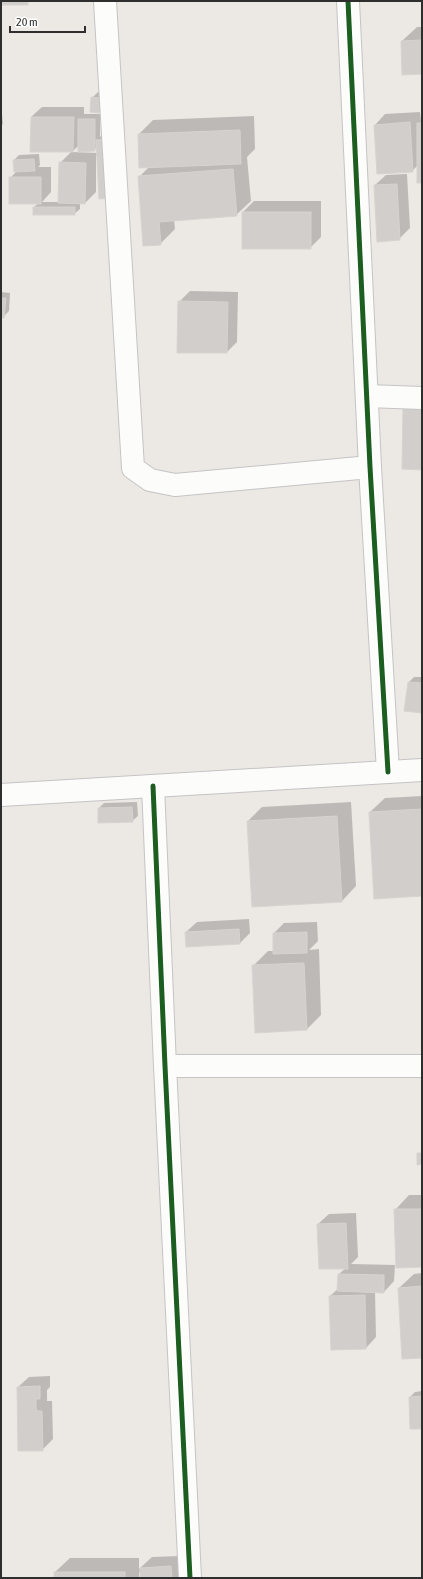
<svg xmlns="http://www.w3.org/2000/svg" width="423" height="1579" font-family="'Asap Condensed',sans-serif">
<rect width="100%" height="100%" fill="#ece8e4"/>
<g fill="#0003" fill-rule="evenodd">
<path d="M417,27h5v46l-20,-32z"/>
<path d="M98,92l7,1 -1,13 -5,6 -7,-14z"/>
<path d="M1,105l2,19 -2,2z"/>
<path d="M42,107h42v7h16v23l7,-8 -9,27h-2v36l-11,11h-5v6l-6,5h-40v-7l5,-4 -29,-25 7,-7 -3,-11 5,-5 20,-1 1,11 -2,2h13v25l-9,10h17l1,-39 12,-12 -41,-34zM79,145l15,5 3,-3 1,6 -26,-1z"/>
<path d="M420,112l1,9 1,-2v63l-4,-17 -6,6 -35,2 -2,-48 10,-11z"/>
<path d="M254,116l1,33 -8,8 4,44 -15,14 -62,4 1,10 -15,15 -21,-67 10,-10 -10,-33 14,-14z"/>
<path d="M407,174l3,54 -11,11 -24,-54 11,-10z"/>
<path d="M254,201h67v36l-11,11h-67v-36z"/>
<path d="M190,291l48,1 -1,50 -10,10 -48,-50z"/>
<path d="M1,292l9,1 -1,18 -6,6 -2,-1z"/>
<path d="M421,393h1v76l-18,-59z"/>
<path d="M414,677h8v34l-16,-1 3,-28z"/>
<path d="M422,796v99l-52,-83 15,-14z"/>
<path d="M137,802l1,14 -6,5 -33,-13 5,-5z"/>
<path d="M351,802l5,84 -14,15 -89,5 -5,-85 14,-14z"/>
<path d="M249,919l1,14 -10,10 -54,-11 11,-10z"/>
<path d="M317,922l1,19 -9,9 10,-1 2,66 -14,14 -51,2 -3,-65 15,-15h6v-18l10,-10z"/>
<path d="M409,1195h13v71l-27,-56z"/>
<path d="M356,1213l2,44 -7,7 44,1 -1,16 -10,11 -9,-1 1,46 -10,11 -36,-52 9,-8v-14l7,-6 -28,-44 11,-10z"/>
<path d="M422,1273v84l-23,-69 15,-14z"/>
<path d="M50,1376v11l-3,3v11h5l1,38 -11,11 -24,-63 11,-10z"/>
<path d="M422,1391v37l-12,-31 5,-5z"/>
<path d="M181,1556l1,22h-41v-6h-2v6h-84v-6l15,-14h69v11l13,-12z"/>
</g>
<g fill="#d1cecb" stroke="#d7d4d0">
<rect x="1" y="1" width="27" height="4"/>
<path d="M422,40v34l-20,1 -1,-34z"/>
<path d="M91,97l9,1 -1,15 -9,-1z"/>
<path d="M31,117h43l-1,35h-43z"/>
<path d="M78,119h17v32l-17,1z"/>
<path d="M410,122l3,50 -36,2 -3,-49z"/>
<rect x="417" y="123" width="5" height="60"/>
<path d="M240,130l1,34 -102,4 -1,-34z"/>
<path d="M110,139l2,59 -13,1 -3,-59z"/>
<path d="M34,159l1,12 -21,1 -1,-12z"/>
<path d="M59,162l27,1 -1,41 -27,-1z"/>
<path d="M233,169l4,47 -78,6 2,23 -18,1 -5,-70z"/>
<rect x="9" y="177" width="32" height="27"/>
<path d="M397,184l3,56 -23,2 -3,-57z"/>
<rect x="33" y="207" width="42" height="8"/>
<rect x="242" y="212" width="69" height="37"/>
<path d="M1,298h5l-2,20 -3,-1z"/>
<path d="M178,301l50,1 -1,51h-50z"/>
<path d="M403,409l19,1v60l-20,-1z"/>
<path d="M408,682l14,1v30l-18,-2z"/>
<path d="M132,807l1,15 -35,1v-15z"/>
<path d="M422,809v87l-48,3 -5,-87z"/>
<path d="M337,816l5,86 -90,5 -5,-86z"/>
<path d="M239,929l1,15 -54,3 -1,-15z"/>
<path d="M307,932v21l-34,1v-21z"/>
<path d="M304,963l3,67 -52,3 -3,-68z"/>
<path d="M417,1153h5v11l-5,1z"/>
<path d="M394,1209h28v58l-26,1z"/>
<path d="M346,1223l2,46h-29l-2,-45z"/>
<path d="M338,1274l46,1v18l-47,-2z"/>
<path d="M422,1286v72l-20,1 -4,-71z"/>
<path d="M365,1295l1,54 -35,1 -2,-54z"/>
<path d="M40,1386v13h-4v8l1,4h5l1,40h-25l-1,-64z"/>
<path d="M422,1396v33h-12l-1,-32z"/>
<path d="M171,1566l1,12h-32v-10z"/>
<rect x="54" y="1572" width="71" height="6"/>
</g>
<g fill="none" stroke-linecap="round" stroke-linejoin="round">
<g stroke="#c5c4c5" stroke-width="24">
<g id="minor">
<path d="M105,1l28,467 17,12 25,5 195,-18"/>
<path d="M348,1l22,466 18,305"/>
<path d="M367,396l55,2"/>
<path d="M153,786l12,280 25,512"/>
<path d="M1,795l421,-25"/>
<path d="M165,1066h257"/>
</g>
</g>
<use href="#minor" stroke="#fcfcfb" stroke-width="22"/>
<g stroke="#fff" stroke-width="8">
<g id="cycleway">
<path d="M348,1l22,466 18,305"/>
<path d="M153,786l12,280 25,512"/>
</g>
</g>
<use href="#cycleway" stroke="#1b5e20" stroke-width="5"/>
</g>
<rect width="423" height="1579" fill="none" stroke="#2e2e2e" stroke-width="4"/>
<path d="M10 26v6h75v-6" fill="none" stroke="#2e2e2e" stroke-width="2"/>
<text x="16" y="26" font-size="12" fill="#2e2e2e" stroke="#ffffff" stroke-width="3" paint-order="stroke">20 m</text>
</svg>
